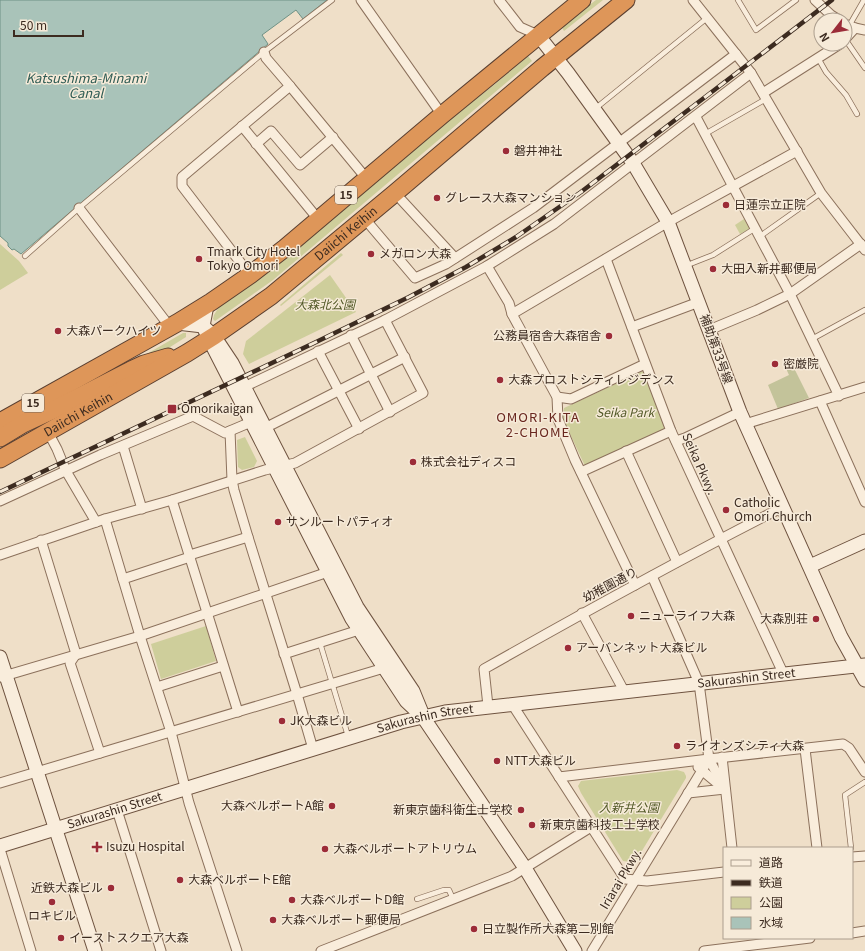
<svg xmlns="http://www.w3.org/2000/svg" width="865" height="951" font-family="Georgia,'Noto Sans JP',serif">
<rect width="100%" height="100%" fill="#efdfc8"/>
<g fill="#cece9b">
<path d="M596,0h7l-39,31 -3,-5z"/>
<path d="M528,56l4,5 -259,219 -58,41 -2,-2 1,-4 6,-10 53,-37 16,-12 174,-147 31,-24z"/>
<path d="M744,219l6,10 -10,5 -5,-9z"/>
<path d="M0,244l19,17 9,12 -28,17z"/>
<path d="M341,253l2,2 -62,51 -1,-1z"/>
<path d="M330,275l26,37 -107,52 -6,-10 3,-13z"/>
<path d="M183,333h3v4l-19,12 -21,8 -1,-2z"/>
<path d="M643,371l23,58 -81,37 -22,-47 1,-11z"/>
<path d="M245,437l12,24 -3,6 -12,3 -4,-3 -1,-27z"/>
<path d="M206,626l10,35 -55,18 -10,-35z"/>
<path d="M677,770l7,2 2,4v2l-49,81 -6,3 -8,-1 -42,-68 -3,-7 3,-5z"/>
</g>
<path fill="#c3c39a" d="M790,360l19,38 -31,11 -10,-24 21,-10 -6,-13z"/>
<path fill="#a9c3b9" stroke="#6f9286" d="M0,0h327l-24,19 -7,-9 -34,25 6,9 -247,210 -7,-5 -2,1 -4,-4v-3l-8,-7z"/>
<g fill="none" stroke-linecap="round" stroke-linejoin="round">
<g stroke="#8c715c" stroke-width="6">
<g id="lane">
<path d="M738,0l18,30 40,-30"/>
<path d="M849,26l15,-26"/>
<path d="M845,39l20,29"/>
<path d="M818,58l8,14 20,23 11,19"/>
<path d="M596,108l111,-90"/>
<path d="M705,134l61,-35"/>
<path d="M759,237l62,-44"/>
<path d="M25,256l54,-48 185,-156 68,-52"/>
<path d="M685,266l28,-11 41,-26"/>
<path d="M812,339l53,-29"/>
<path d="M320,643l28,93"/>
<path d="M851,848l-6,-53 20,-13"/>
<path d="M417,899l27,-9h5l4,9"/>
</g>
</g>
<g stroke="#8c715c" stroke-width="11">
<g id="street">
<path d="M361,0l81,115"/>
<path d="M499,0l21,27 18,8"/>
<path d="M693,0l58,73 70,120 44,57"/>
<path d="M815,0l16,15 8,5"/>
<path d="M845,24l10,4 10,2"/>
<path d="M845,39l10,-11"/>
<path d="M264,52l2,6 24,28"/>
<path d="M763,93l77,-49"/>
<path d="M696,117l94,177 49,102"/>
<path d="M242,126l76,93"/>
<path d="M256,144l15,-13 29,34 33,-28"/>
<path d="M395,193l60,65"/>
<path d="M79,208l91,119"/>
<path d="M364,218l51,60 31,-14 87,-56 203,-154"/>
<path d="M606,259l65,172 112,242"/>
<path d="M487,266l67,-42 197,-151"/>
<path d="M250,275l-68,-89v-9l108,-91 76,92"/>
<path d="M512,314l156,-92 129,-71"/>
<path d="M632,327l67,-25"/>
<path d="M709,330l48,-20 33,-16 71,-50"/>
<path d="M351,335l39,77"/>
<path d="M318,351l41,78"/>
<path d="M244,387l141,-67 102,-54 22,37 3,11 45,83 1,22 17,41 60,125"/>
<path d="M557,397l14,2 74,-35"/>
<path d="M820,401l45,101"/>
<path d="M745,424l120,-37"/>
<path d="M265,428l140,-71"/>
<path d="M230,431l2,49 2,10 14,47 49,157 16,55"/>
<path d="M48,432l9,17 9,22 30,51"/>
<path d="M676,441l9,-3 55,-26"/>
<path d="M123,446l19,63"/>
<path d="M626,451l51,111"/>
<path d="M581,472l90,-41"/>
<path d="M172,500l66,212"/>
<path d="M0,501l100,-46 93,-39 32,17 26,-11"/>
<path d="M105,519l35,117 31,96 18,71 48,148"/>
<path d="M41,540l35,114 -6,9 30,90"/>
<path d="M0,555l105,-36 67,-19 93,-30 30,-7 128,-70 -38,-73"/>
<path d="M652,576l47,107 10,76 16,30"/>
<path d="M123,579l67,-22 3,-3 55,-17"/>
<path d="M582,613l42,78"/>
<path d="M284,654l75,-24"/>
<path d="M1,677l139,-41 188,-64"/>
<path d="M157,687l66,-21"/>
<path d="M512,704l113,175 22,2 77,-9"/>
<path d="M488,706l-4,-37c99,-56 198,-111 299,-162"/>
<path d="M805,749l12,99"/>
<path d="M722,757l10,91"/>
<path d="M698,767l24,20"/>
<path d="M559,777l150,-18 134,-15 6,4 16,24"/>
<path d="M0,783l384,-115"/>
<path d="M688,793l37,-4"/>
<path d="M117,810l44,141"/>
<path d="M0,849l31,102"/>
<path d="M852,857l13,-1"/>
<path d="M852,933l13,-2"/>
<path d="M321,951l191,-75 79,-49"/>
<path d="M592,951l117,-192"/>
<path d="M704,951l106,-13"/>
</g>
</g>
<g stroke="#6e523f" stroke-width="15">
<g id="secondary">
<path d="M538,35l30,38 65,90 35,59 72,190 101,225 24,43"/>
<path d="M207,305l-4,21 6,13 143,280 54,82 17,16 102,151 50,83"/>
<path d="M177,323l26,3 11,10 18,27 125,244 56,84 9,22"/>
<path d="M810,566l55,-25"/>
<path d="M0,657l95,294"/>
<path id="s1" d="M0,846l401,-124 44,-10 420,-47"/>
</g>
</g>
<g stroke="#5a3f30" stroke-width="19">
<g id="highway">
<path d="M0,422l177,-99 34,-21 39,-27 35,-27 157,-133 140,-115"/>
<path d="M0,438l23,-14 30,-14 78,-40 13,-6 24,-7"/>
<path id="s2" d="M0,459l187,-106 27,-17 57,-40 124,-103 147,-125 84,-68"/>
</g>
</g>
<use href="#lane" stroke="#f9eddc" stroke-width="4.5"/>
<use href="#street" stroke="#f9eddc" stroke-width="9"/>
<use href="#secondary" stroke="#f9eddc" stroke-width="13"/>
<use href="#highway" stroke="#de9659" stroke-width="17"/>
<g stroke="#3c2b20" stroke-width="4.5">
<path id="rail" d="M0,492l314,-149 95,-46 57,-30 50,-30 65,-45 251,-192"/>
</g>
<use href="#rail" stroke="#f6ead8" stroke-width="3" stroke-dasharray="9" stroke-linecap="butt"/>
</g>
<g fill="#9c2c38" stroke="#f6ead8" stroke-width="1.5">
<circle cx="506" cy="151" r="4"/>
<circle cx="437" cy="198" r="4"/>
<circle cx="726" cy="205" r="4"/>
<circle cx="371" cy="254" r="4"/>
<circle cx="199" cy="259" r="4"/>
<circle cx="713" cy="269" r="4"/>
<circle cx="58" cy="331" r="4"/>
<circle cx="609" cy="336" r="4"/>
<circle cx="775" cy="364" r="4"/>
<circle cx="500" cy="380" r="4"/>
<rect x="167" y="404" width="10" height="10" rx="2"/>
<circle cx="413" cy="462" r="4"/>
<circle cx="726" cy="510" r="4"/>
<circle cx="278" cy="522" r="4"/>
<circle cx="631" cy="616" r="4"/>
<circle cx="816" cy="619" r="4"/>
<circle cx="568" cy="648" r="4"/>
<circle cx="282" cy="721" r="4"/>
<circle cx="677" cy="746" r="4"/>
<circle cx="497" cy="761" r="4"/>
<circle cx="332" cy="806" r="4"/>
<circle cx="521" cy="810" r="4"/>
<circle cx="532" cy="825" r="4"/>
<path d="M95 841h4v4h4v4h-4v4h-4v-4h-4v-4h4z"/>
<circle cx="325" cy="849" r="4"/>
<circle cx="180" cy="880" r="4"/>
<circle cx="111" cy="888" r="4"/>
<circle cx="292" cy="900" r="4"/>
<circle cx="52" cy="902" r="4"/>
<circle cx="273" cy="920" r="4"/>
<circle cx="474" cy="929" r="4"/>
<circle cx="61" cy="938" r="4"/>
</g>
<g text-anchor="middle" stroke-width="3" stroke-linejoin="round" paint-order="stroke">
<g fill="#f6ead8" stroke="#746457" stroke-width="1">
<rect x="335" y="186" width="22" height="18" rx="3"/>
<rect x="22" y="394" width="22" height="18" rx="3"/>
</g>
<g font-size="11" font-weight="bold" fill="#3c2b20">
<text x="346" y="199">15</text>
<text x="33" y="407">15</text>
</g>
<g font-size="12" fill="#3c2b20" stroke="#f6ead8" text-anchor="start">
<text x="514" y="155">磐井神社</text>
<text x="445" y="202">グレース大森マンション</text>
<text x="734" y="209">日蓮宗立正院</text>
<text x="207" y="256">Tmark City Hotel<tspan x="207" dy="14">Tokyo Omori</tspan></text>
<text x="379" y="258">メガロン大森</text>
<text x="721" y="273">大田入新井郵便局</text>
<text x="66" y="335">大森パークハイツ</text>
<text x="601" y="340" text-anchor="end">公務員宿舎大森宿舎</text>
<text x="783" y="368">密厳院</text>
<text x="508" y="384">大森プロストシティレジデンス</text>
<text x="181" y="413">Ōmorikaigan</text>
<text x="421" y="466">株式会社ディスコ</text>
<text x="734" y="507">Catholic<tspan x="734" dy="14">Omori Church</tspan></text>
<text x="286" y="526">サンルートパティオ</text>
<text x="639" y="620">ニューライフ大森</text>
<text x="808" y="623" text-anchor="end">大森別荘</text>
<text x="576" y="652">アーバンネット大森ビル</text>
<text x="290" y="725">JK大森ビル</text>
<text x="685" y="750">ライオンズシティ大森</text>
<text x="505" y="765">NTT大森ビル</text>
<text x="324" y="810" text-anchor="end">大森ベルポートA館</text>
<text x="513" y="814" text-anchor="end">新東京歯科衛生士学校</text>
<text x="540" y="829">新東京歯科技工士学校</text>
<text x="106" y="851">Isuzu Hospital</text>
<text x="333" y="853">大森ベルポートアトリウム</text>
<text x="188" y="884">大森ベルポートE館</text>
<text x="103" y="892" text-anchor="end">近鉄大森ビル</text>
<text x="300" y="904">大森ベルポートD館</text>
<text x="52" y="920" text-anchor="middle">ロキビル</text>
<text x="281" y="924">大森ベルポート郵便局</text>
<text x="482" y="933">日立製作所大森第二別館</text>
<text x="69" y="942">イーストスクエア大森</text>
</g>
<g font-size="12" fill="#3c2b20" stroke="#f6ead8">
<text dy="4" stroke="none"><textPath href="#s2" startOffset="414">Daiichi Keihin</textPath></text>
<text transform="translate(716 349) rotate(70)" y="4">補助第33号線</text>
<text dy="4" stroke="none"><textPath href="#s2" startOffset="90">Daiichi Keihin</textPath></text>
<text transform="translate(699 464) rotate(66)" y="4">Seika Pkwy.</text>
<text transform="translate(610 585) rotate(-28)" y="4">幼稚園通り</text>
<text dy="4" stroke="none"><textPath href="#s1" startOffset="768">Sakurashin Street</textPath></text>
<text dy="4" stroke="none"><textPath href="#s1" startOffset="444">Sakurashin Street</textPath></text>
<text dy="4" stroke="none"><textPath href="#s1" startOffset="120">Sakurashin Street</textPath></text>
<text transform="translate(621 879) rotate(-59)" y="4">Iriarai Pkwy.</text>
</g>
<g font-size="12" font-style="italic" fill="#525927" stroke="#f6ead8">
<text x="325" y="309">大森北公園</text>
<text x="625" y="417">Seika Park</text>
<text x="629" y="812">入新井公園</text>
</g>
<g font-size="13" font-style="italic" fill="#2f5c54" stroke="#f6ead8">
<text x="86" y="83">Katsushima-Minami<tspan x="86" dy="15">Canal</tspan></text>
</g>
<g font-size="13" letter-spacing="1" fill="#69271f" stroke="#f6ead8">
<text x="538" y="422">OMORI-KITA<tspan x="538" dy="15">2-CHOME</tspan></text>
</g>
</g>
<rect x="723" y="847" width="130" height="92" fill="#f6ead8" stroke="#ac9e8e"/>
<rect x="731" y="860" width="20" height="6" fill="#f9eddc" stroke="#ac9e8e"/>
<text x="759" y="867" font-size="12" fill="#3c2b20">道路</text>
<rect x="731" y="880" width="20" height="6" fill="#3c2b20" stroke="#ac9e8e"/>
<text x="759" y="887" font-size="12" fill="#3c2b20">鉄道</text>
<rect x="731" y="897" width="20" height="12" fill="#cece9b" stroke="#ac9e8e"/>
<text x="759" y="907" font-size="12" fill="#3c2b20">公園</text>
<rect x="731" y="917" width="20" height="12" fill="#a9c3b9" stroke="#ac9e8e"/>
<text x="759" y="927" font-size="12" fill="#3c2b20">水域</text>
<g transform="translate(833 32) rotate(239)"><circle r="19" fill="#f6ead8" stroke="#ac9e8e"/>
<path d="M0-3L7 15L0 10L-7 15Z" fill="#9c2c38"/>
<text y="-6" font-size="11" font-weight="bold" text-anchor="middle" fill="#3c2b20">N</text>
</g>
<path d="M14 30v6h69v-6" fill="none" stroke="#3c2b20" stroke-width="2"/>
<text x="20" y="30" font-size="12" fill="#3c2b20" stroke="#f6ead8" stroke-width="3" paint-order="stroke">50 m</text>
</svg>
